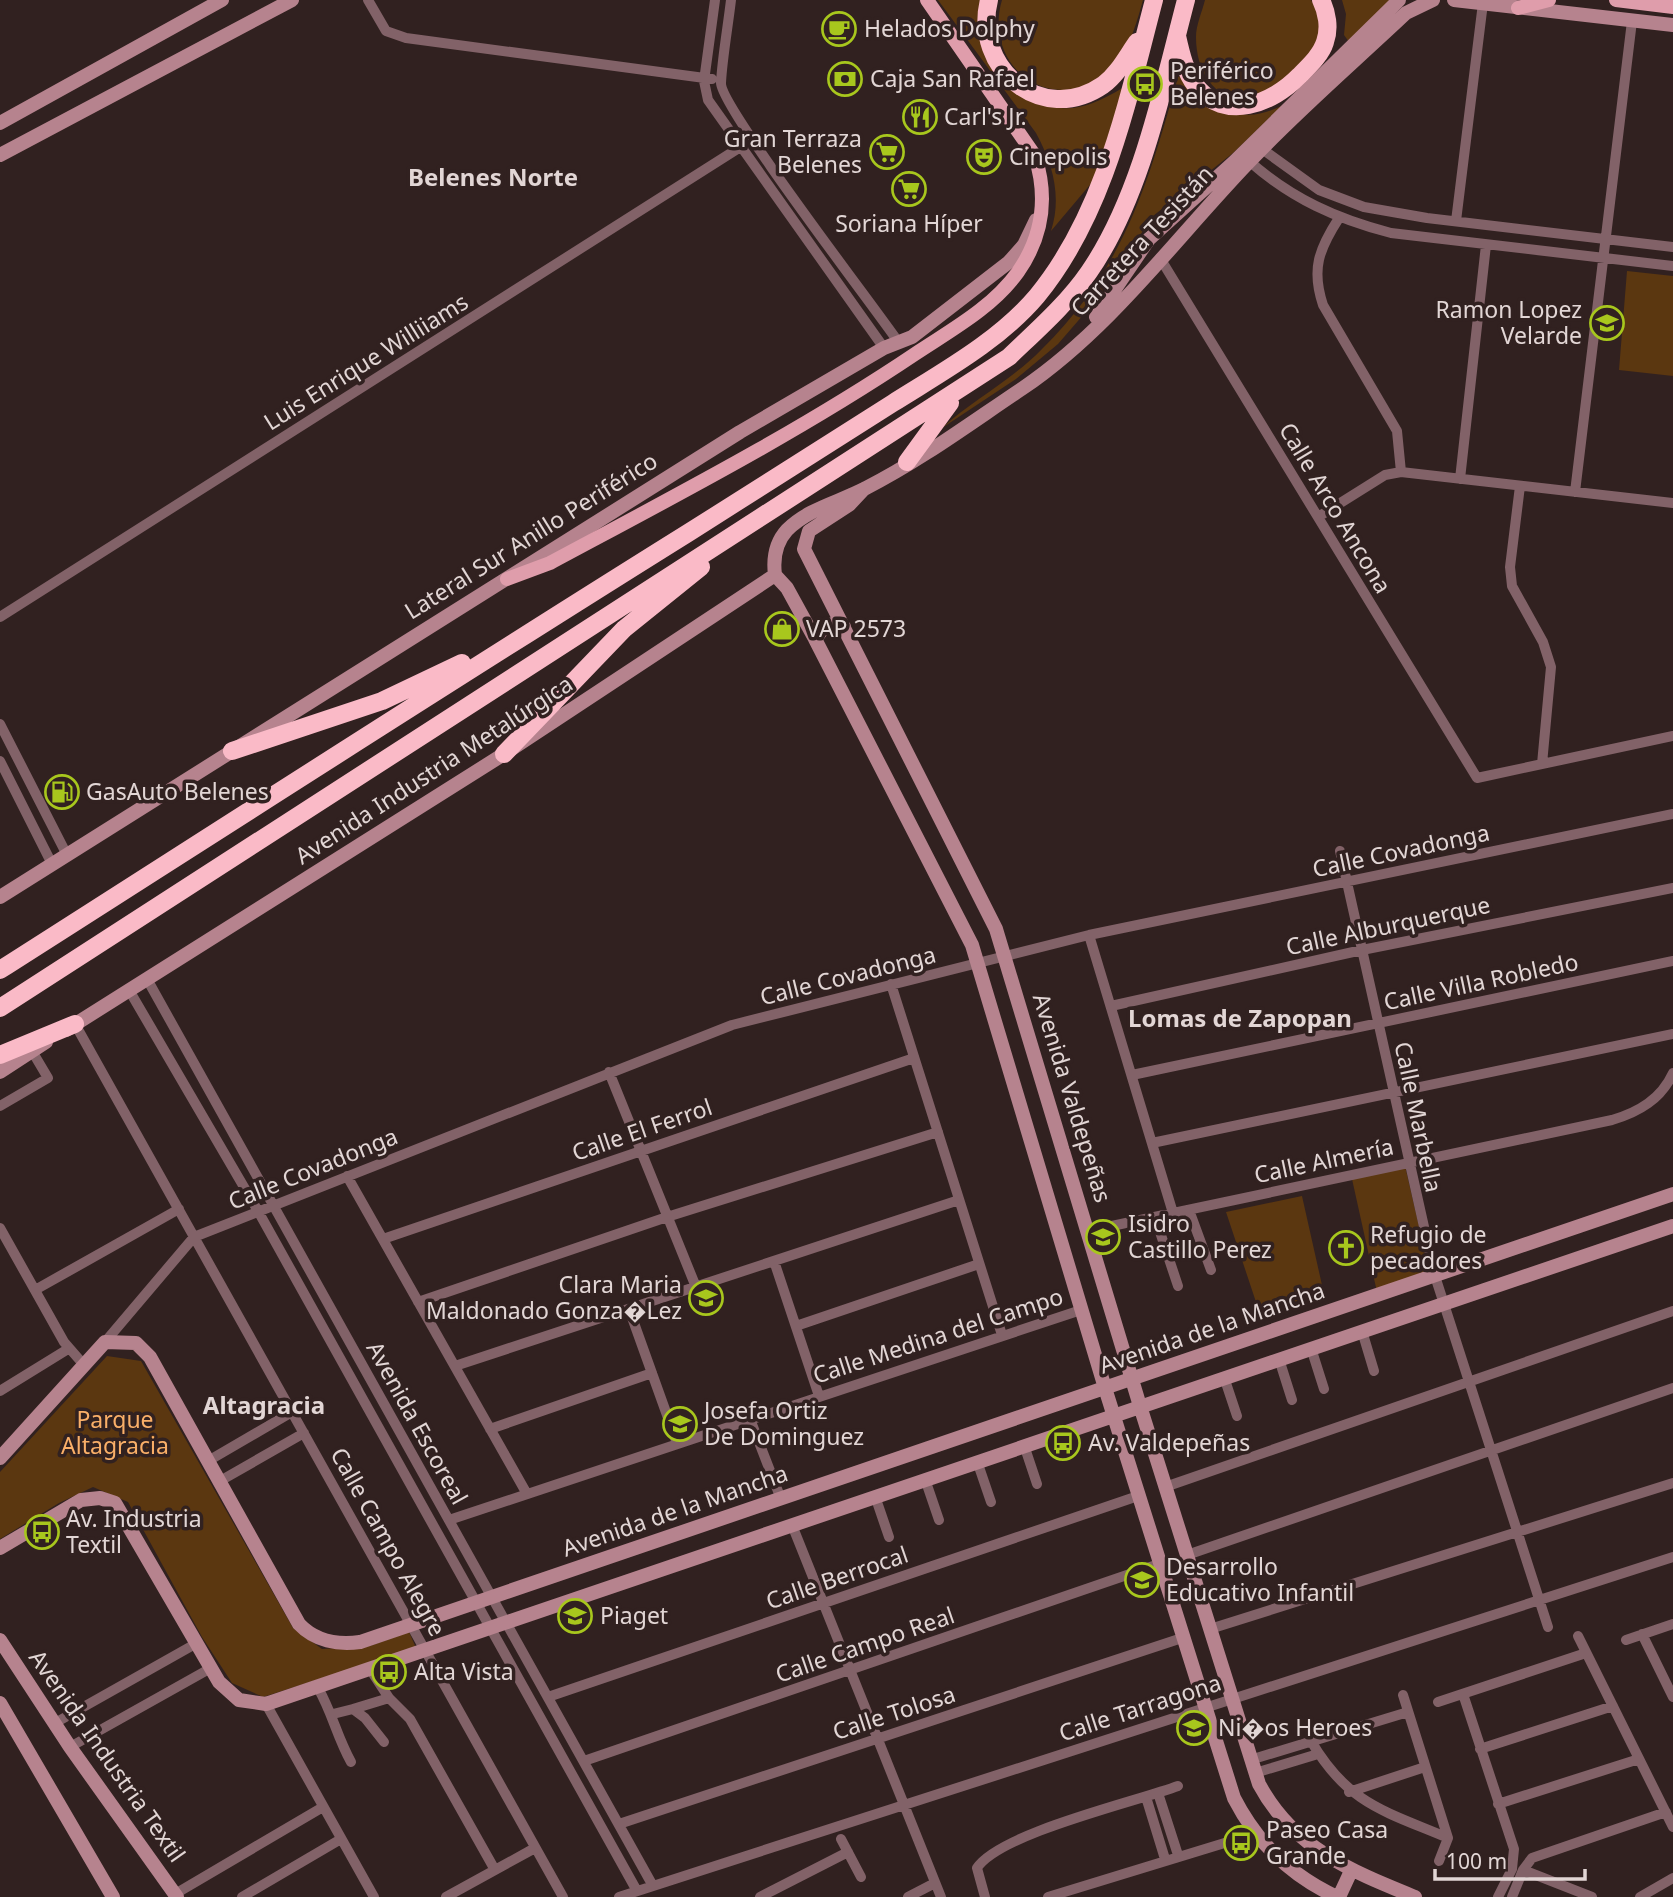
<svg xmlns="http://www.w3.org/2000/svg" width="1673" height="1897" viewBox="0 0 1673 1897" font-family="'Noto Sans',sans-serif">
	<rect width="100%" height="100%" fill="#312120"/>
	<path fill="#5b3710" d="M938,0H984L982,36C1031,92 1045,136 1124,87L1094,180L1051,231C1062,197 1053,164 1036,133Z
		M1002,0H1143C1136,25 1128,54 1109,73C1102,82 1086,87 1075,89C1023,98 987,49 1002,0Z
		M1205,0H1311C1334,36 1309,58 1283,80C1277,85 1269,95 1262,97C1219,108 1196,76 1196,37C1196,25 1202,12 1205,0Z
		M1342,0H1392L1349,42L1344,35L1346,14Z
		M1183,76C1219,104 1236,129 1283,105L1233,153L1153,216L1097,299L1058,344L1016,379L942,428C974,399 1012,380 1042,349C1124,268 1148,184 1178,77Z
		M1627,271L1673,276V376L1619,370Z
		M1405,1166L1430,1274L1377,1292L1352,1179Z
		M1302,1196L1324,1294L1259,1311L1226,1212Z
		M107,1356L141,1361L293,1628L322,1649L370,1646L409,1632L416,1648L263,1697L232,1683L202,1637L128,1502L93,1487L59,1503L0,1539V1472Z"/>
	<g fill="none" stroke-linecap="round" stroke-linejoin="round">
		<path stroke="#826268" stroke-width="10" d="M368,0L386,31L406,38L712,79
			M715,0L704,81L708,100L884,348
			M731,0C728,26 722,60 721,83C720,106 875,308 899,343
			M1262,149L1319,190L1364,207L1427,218L1673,247
			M1249,161C1292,199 1337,219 1391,233L1673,266
			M1339,218C1319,249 1311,269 1323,305L1397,431L1401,472
			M1456,221L1483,3
			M1160,258L1477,778L1673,736
			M1460,479L1486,245
			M1520,486L1510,567L1512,586L1543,642L1551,667L1542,764
			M1575,492L1632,21
			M1318,517L1385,475L1401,472L1673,503
			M0,617L753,139
			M0,724L67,855
			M0,761L52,864
			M1340,851L1435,1276L1548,1627
			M1089,935L1173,1213
			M147,979L653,1886
			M891,984L1002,1335
			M129,990L258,1211L637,1891
			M1111,1006L1362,950L1673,888
			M75,1024L563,1897
			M609,1072L696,1287
			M1132,1075L1673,961
			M0,1106L48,1078L32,1051
			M1152,1143L1673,1034
			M347,1176L527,1494
			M1189,1210L1211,1270
			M1155,1217L1178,1286
			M0,1228L64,1342L84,1365
			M1088,1231L1612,1120C1639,1112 1661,1099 1673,1073
			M383,1239L914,1058
			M774,1261L819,1396
			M35,1290L179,1209
			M418,1302L667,1217L938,1132
			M629,1309L677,1443
			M796,1326L979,1264
			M1362,1331L1374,1371
			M105,1342L194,1237L732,1025L1089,935L1673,814
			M1311,1348L1324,1389
			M1279,1359L1292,1400
			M455,1366L959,1200
			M1224,1377L1237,1416
			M0,1391L68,1349
			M750,1419L781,1499
			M490,1429L652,1373
			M1024,1445L1037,1484
			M208,1461L292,1412
			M977,1461L991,1502
			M925,1479L939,1520
			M220,1481L304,1433
			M1165,1487L1673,1311
			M875,1496L889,1537
			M449,1520L1081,1310
			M792,1525L941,1897
			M1187,1555L1673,1388
			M1210,1629L1673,1483
			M1642,1634L1673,1697
			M1578,1636L1673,1827
			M1626,1640L1673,1624
			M370,1669L389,1698L410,1719L495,1870
			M318,1688C332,1712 337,1737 351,1762
			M1463,1694L1514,1849L1512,1869L1498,1897
			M1403,1695L1448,1838L1439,1861
			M548,1697L1138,1496
			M1438,1702L1586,1653
			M266,1704L374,1897
			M353,1709L389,1698
			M333,1714L353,1709L365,1718L384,1742
			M55,1723L197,1643
			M1311,1741C1348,1804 1384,1811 1448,1838
			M70,1747L211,1668
			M1480,1749L1613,1706
			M1250,1760L1408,1712
			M584,1761L1159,1564
			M1255,1773L1318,1754
			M1349,1792L1425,1767
			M1158,1793L1178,1855
			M1146,1797L1165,1859
			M1498,1804L1639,1759
			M619,1824L1182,1638
			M841,1839L861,1877
			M1523,1870L1592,1897
			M175,1894L323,1807
			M242,1897L341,1839
			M446,1897L535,1848
			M619,1897L1673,1557
			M760,1897L848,1852
			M908,1897L935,1883
			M985,1897L977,1868C1000,1833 1135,1802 1178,1786
			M1048,1897L1254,1834
			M1512,1897L1523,1870L1532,1858L1666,1812
			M1640,1897L1673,1878"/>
		<path stroke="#b6838e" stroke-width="14" d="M1454,0L1673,25
			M0,123L222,0
			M0,155L292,0
			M1096,317L1149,239L1233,163L1399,0
			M864,489L849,505L809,531L804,549L996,929L1140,1406L1259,1784C1293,1848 1351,1871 1415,1897
			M775,575L787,588L815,639L972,945L1105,1388L1234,1798C1257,1843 1291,1876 1337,1897
			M775,575C773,559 776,542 787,530C809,508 840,502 866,488C921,460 972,422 1023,388C1110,329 1176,238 1248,163C1297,111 1353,63 1406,13L1433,0
			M815,639L826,625L835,624L844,627
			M0,897L740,432L884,348L912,337L1009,262L1024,245L1036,220
			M66,1030L504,754L775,575
			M0,1072L46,1042
			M0,1458L105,1342L136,1343L150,1357L299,1624C315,1641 338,1645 360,1642L1673,1194
			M0,1548L81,1500L100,1498L115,1503L219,1682L239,1700L266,1704L1673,1226
			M0,1640L70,1747L177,1897
			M0,1703L113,1897
			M1339,1897L1351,1871"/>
		<path stroke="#df9dab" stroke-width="14" d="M1616,0L1673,7
			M1518,8L1549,0
			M507,579L550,563C673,497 799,432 915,354C951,330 992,308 1018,272C1043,236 1048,197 1035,156L927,0"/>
		<path stroke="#fabac7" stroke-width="18" d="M989,0C972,68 1042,127 1103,85C1118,74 1127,56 1137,42
			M1177,36C1181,54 1185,72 1196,86C1225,123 1273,103 1299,76C1309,66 1321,55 1325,42C1330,28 1327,12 1321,0
			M907,462L950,403
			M232,751L382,701L462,663
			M504,754L624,629L701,567
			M0,970C229,824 457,677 688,533C756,490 824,447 893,403C942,372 999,341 1037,296C1105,213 1127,102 1154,0
			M0,1008L1009,357C1037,330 1067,304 1089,272C1141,197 1163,87 1186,0
			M0,1055L75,1024"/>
	</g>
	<defs>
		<g id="cafe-ring" transform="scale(1.75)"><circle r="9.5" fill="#312120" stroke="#a8c71d" stroke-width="1.5"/><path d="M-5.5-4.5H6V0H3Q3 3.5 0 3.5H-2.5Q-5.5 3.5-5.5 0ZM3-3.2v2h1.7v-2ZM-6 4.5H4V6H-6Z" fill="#a8c71d"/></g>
		<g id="bank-ring" transform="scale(1.75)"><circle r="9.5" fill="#312120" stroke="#a8c71d" stroke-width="1.5"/><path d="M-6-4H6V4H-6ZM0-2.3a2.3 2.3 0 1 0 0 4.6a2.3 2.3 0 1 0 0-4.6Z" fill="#a8c71d"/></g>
		<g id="bus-ring" transform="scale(1.75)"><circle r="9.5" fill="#312120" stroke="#a8c71d" stroke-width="1.5"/><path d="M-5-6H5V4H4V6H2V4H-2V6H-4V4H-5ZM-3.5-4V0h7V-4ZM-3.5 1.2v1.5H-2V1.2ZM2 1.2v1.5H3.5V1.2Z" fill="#a8c71d"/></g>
		<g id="restaurant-ring" transform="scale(1.75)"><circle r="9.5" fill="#312120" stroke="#a8c71d" stroke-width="1.5"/><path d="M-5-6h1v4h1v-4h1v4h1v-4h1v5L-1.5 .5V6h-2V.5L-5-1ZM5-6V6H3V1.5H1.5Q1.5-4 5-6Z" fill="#a8c71d"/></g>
		<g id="supermarket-ring" transform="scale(1.75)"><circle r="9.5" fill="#312120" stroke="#a8c71d" stroke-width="1.5"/><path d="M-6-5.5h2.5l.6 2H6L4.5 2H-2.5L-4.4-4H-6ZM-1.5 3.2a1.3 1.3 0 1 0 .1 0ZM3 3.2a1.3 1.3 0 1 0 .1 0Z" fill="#a8c71d"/></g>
		<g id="theatre-ring" transform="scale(1.75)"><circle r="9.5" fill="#312120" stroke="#a8c71d" stroke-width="1.5"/><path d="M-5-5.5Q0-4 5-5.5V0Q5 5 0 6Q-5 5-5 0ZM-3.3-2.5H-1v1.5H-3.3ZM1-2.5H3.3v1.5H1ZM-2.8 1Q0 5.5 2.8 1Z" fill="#a8c71d"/></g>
		<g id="school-ring" transform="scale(1.75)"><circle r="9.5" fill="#312120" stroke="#a8c71d" stroke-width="1.5"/><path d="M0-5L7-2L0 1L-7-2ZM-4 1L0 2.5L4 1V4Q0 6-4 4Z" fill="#a8c71d"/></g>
		<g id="shop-ring" transform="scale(1.75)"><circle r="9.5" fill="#312120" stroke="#a8c71d" stroke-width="1.5"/><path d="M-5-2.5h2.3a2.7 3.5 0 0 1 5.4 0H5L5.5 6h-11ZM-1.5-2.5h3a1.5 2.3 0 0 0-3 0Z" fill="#a8c71d"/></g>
		<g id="fuel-ring" transform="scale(1.75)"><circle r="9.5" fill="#312120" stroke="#a8c71d" stroke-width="1.5"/><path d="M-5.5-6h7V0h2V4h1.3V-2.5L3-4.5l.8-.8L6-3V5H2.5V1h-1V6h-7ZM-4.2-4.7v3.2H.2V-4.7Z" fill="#a8c71d"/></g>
		<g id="church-ring" transform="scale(1.75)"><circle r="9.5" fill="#312120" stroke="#a8c71d" stroke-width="1.5"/><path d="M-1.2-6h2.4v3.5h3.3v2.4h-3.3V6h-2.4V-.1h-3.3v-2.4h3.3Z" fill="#a8c71d"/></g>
	</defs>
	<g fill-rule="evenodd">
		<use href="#cafe-ring" x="839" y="29"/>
		<use href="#bank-ring" x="845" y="79"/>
		<use href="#bus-ring" x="1145" y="84"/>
		<use href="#restaurant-ring" x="920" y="117"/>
		<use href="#supermarket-ring" x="887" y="152"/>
		<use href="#theatre-ring" x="984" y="157"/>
		<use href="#supermarket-ring" x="909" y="189"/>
		<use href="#school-ring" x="1607" y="323"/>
		<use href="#shop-ring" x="782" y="629"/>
		<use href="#fuel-ring" x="62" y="792"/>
		<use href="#school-ring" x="1103" y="1237"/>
		<use href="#church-ring" x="1346" y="1248"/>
		<use href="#school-ring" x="706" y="1298"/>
		<use href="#school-ring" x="680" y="1424"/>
		<use href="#bus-ring" x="1063" y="1443"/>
		<use href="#bus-ring" x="42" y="1532"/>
		<use href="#school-ring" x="1142" y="1580"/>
		<use href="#school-ring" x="575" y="1616"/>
		<use href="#bus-ring" x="389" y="1672"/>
		<use href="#school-ring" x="1194" y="1728"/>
		<use href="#bus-ring" x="1241" y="1843"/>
	</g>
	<g text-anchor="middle" stroke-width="7" stroke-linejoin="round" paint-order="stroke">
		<g font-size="23" fill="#e2d6d5" stroke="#312120" text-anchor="start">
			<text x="864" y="37">Helados Dolphy</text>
			<text x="1170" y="79">Periférico<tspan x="1170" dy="26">Belenes</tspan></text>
			<text x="870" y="87">Caja San Rafael</text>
			<text x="944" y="125">Carl's Jr.</text>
			<text x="862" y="147" text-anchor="end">Gran Terraza<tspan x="862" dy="26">Belenes</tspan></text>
			<text x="1009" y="165">Cinepolis</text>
			<text x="909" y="232" text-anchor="middle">Soriana Híper</text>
			<text x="1582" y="318" text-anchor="end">Ramon Lopez<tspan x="1582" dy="26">Velarde</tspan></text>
			<text x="806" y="637">VAP 2573</text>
			<text x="86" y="800">GasAuto Belenes</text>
			<text x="1128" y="1232">Isidro<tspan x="1128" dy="26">Castillo Perez</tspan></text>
			<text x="1370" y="1243">Refugio de<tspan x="1370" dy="26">pecadores</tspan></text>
			<text x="682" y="1293" text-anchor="end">Clara Maria<tspan x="682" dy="26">Maldonado Gonza�Lez</tspan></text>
			<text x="704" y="1419">Josefa Ortiz<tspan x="704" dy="26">De Dominguez</tspan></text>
			<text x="1088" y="1451">Av. Valdepeñas</text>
			<text x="66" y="1527">Av. Industria<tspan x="66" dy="26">Textil</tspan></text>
			<text x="1166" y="1575">Desarrollo<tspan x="1166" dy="26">Educativo Infantil</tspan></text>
			<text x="600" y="1624">Piaget</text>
			<text x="414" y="1680">Alta Vista</text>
			<text x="1218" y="1736">Ni�os Heroes</text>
			<text x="1266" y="1838">Paseo Casa<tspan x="1266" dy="26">Grande</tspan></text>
		</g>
		<g font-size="23" fill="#e2d6d5" stroke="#312120">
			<text transform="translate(1142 241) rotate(-47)" y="8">Carretera Tesistán</text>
			<text transform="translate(366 362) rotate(-32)" y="8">Luis Enrique Williiams</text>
			<text transform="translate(1335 508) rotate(59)" y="8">Calle Arco Ancona</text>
			<text transform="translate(531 536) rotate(-32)" y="8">Lateral Sur Anillo Periférico</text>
			<text transform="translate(434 770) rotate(-33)" y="8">Avenida Industria Metalúrgica</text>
			<text transform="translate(1401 851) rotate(-12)" y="8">Calle Covadonga</text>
			<text transform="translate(1388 926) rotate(-12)" y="8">Calle Alburquerque</text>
			<text transform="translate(848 976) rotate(-14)" y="8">Calle Covadonga</text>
			<text transform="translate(1481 982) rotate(-12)" y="8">Calle Villa Robledo</text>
			<text transform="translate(1072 1098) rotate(73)" y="8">Avenida Valdepeñas</text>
			<text transform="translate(1418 1117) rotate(78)" y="8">Calle Marbella</text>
			<text transform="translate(642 1130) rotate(-19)" y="8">Calle El Ferrol</text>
			<text transform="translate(1324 1161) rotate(-12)" y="8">Calle Almería</text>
			<text transform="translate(313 1169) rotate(-22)" y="8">Calle Covadonga</text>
			<text transform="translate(1212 1328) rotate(-19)" y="8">Avenida de la Mancha</text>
			<text transform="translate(938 1336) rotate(-18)" y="8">Calle Medina del Campo</text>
			<text transform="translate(417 1423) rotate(61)" y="8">Avenida Escoreal</text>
			<text transform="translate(675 1511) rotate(-19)" y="8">Avenida de la Mancha</text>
			<text transform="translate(388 1542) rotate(61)" y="8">Calle Campo Alegre</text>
			<text transform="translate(837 1578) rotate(-19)" y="8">Calle Berrocal</text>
			<text transform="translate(865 1645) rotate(-19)" y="8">Calle Campo Real</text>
			<text transform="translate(1140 1708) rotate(-18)" y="8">Calle Tarragona</text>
			<text transform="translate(894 1713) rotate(-18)" y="8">Calle Tolosa</text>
			<text transform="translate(107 1756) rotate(55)" y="8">Avenida Industria Textil</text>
		</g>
		<g font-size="23" fill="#faaf68" stroke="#312120">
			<text x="115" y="1428">Parque<tspan x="115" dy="26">Altagracia</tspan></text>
		</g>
		<g font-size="24" font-weight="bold" fill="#e2d6d5" stroke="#312120">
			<text x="493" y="186">Belenes Norte</text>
			<text x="1240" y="1027">Lomas de Zapopan</text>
			<text x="264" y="1414">Altagracia</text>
		</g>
	</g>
	<path d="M1435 1869v10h150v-10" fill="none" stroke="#e2d6d5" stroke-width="3.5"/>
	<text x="1446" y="1869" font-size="21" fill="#e2d6d5" stroke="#312120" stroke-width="5" paint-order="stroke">100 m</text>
</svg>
